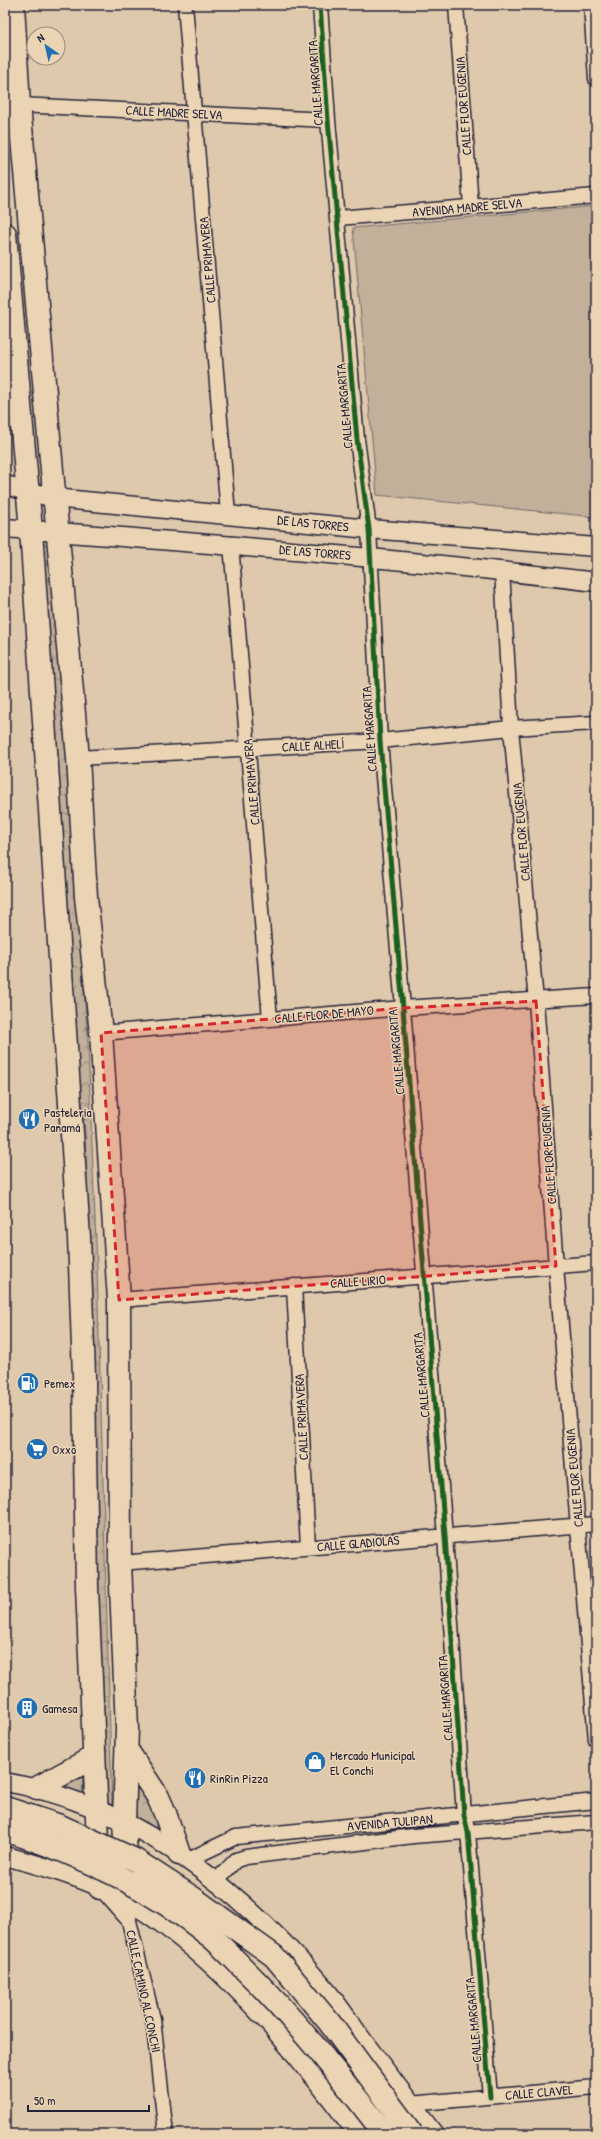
<svg xmlns="http://www.w3.org/2000/svg" width="601" height="2139" viewBox="0 0 601 2139" font-family="'Patrick Hand',sans-serif">
	<defs>
		<pattern id="park-crowns" width="20" height="18" patternUnits="userSpaceOnUse"><rect width="20" height="18" fill="#c3b09b"/><path d="M2 6a3 3 0 1 1 6 0M12 15a3 3 0 1 1 6 0" fill="none" stroke="#9e8f80"/></pattern>
	</defs>
	<rect width="100%" height="100%" fill="#dfc9ac"/>
	<filter id="ink" filterUnits="userSpaceOnUse"><feTurbulence type="fractalNoise" baseFrequency=".025" numOctaves="2"/><feDisplacementMap in="SourceGraphic" scale="8" xChannelSelector="R" yChannelSelector="G"/><feConvolveMatrix kernelMatrix="1 2 1 2 8 2 1 2 1" color-interpolation-filters="sRGB"/></filter>
	<g filter="url(#ink)">
		<path fill="url(#park-crowns)" stroke="#72696b" d="M43,543L49,546L77,891L88,1046L97,1268L112,1803L107,1807L101,1802L90,1271L85,1131L76,1049L38,544Z
			M83,1768L82,1799L52,1790Z
			M134,1781C143,1789 161,1819 155,1830L140,1829L131,1814Z"/>
		<path fill="#c3b09b" stroke="#72696b" d="M596,206V517L377,495L353,228Z"/>
		<g fill="none" stroke-linecap="round" stroke-linejoin="round">
			<g stroke="#22223b" stroke-width="17">
				<path id="minor" d="M185,5L228,514
					M320,5L328,120L357,439L369,529L380,741L403,1008L445,1536L464,1815L468,1832L490,2097
					M456,5L471,206
					M591,5L596,79
					M19,105L328,120
					M338,218L596,196
					M231,544L270,1019
					M502,570L511,728L536,1001L556,1266L596,1740
					M78,758L380,741L511,728L596,723
					M101,1033L403,1008L596,996
					M294,1286L308,1547
					M119,1300L596,1263
					M120,1563L596,1524
					M188,1860L236,1837L596,1801
					M217,1880L236,1860L246,1857L413,1836L596,1822
					M101,1889L129,1921
					M129,1902V1921L153,2019L166,2134
					M410,2104L596,2087"/>
			</g>
			<g stroke="#22223b" stroke-width="21">
				<path id="tertiary" d="M5,485L54,498L369,529L596,547
					M5,528C202,543 399,558 596,582
					M5,1782C136,1805 241,1889 325,1989C338,2004 349,2021 361,2038C385,2070 409,2102 434,2134
					M5,1856C44,1866 95,1881 130,1902C222,1959 293,2048 358,2134"/>
			</g>
			<g stroke="#22223b" stroke-width="25">
				<path id="primary" d="M13,5L19,105L78,758L86,897L101,1033L119,1300L120,1563L127,1729L124,1822L129,1902
					M5,234L31,530L79,1237L84,1375L87,1587L100,1888
					M127,1750L158,1797L165,1813L179,1854
					M37,1788L94,1757"/>
			</g>
			<use href="#minor" stroke="#ebd4b3" stroke-width="14"/>
			<use href="#tertiary" stroke="#ebd4b3" stroke-width="18"/>
			<use href="#primary" stroke="#ebd4b3" stroke-width="22"/>
			<g stroke="#22223b" stroke-width="25" stroke-linecap="butt">
				<path id="trunk-bridge" d="M5,1808L60,1826L135,1860L193,1898L274,1956L329,2022L412,2134
					M5,1830C78,1853 151,1888 211,1937C223,1947 234,1959 246,1971C297,2021 340,2077 385,2134"/>
			</g>
			<use href="#trunk-bridge" stroke="#ebd4b3" stroke-width="22"/>
			<g stroke="#ebd4b3" stroke-width="8">
				<path id="cycleway" d="M320,5L328,120L357,439L369,529L380,741L403,1008L445,1536L464,1815L468,1832L490,2097"/>
			</g>
			<use href="#cycleway" stroke="#1b5e20" stroke-width="5"/>
		</g>
	</g>
	<path fill="#d62828" fill-opacity="0.2" stroke="#d62828" stroke-width="3" stroke-dasharray="8 5" stroke-linejoin="round" d="M536,1001L556,1266L119,1300L101,1033L403,1008Z"/>
	<defs>
		<g id="restaurant-disc" transform="scale(1.15)"><circle r="9.5" fill="#1f6fb2" stroke="#ebd4b3"/><path d="M-5-6h1v4h1v-4h1v4h1v-4h1v5L-1.5 .5V6h-2V.5L-5-1ZM5-6V6H3V1.5H1.5Q1.5-4 5-6Z" fill="#fff"/></g>
		<g id="fuel-disc" transform="scale(1.15)"><circle r="9.5" fill="#1f6fb2" stroke="#ebd4b3"/><path d="M-5.5-6h7V0h2V4h1.3V-2.5L3-4.5l.8-.8L6-3V5H2.5V1h-1V6h-7ZM-4.2-4.7v3.2H.2V-4.7Z" fill="#fff"/></g>
		<g id="supermarket-disc" transform="scale(1.15)"><circle r="9.5" fill="#1f6fb2" stroke="#ebd4b3"/><path d="M-6-5.5h2.5l.6 2H6L4.5 2H-2.5L-4.4-4H-6ZM-1.5 3.2a1.3 1.3 0 1 0 .1 0ZM3 3.2a1.3 1.3 0 1 0 .1 0Z" fill="#fff"/></g>
		<g id="building-disc" transform="scale(1.15)"><circle r="9.5" fill="#1f6fb2" stroke="#ebd4b3"/><path d="M-4-6H4V6H1V3H-1V6H-4ZM-2.5-4.3h1.7v1.8h-1.7ZM.8-4.3h1.7v1.8H.8ZM-2.5-1h1.7V.8h-1.7ZM.8-1h1.7V.8H.8Z" fill="#fff"/></g>
		<g id="shop-disc" transform="scale(1.15)"><circle r="9.5" fill="#1f6fb2" stroke="#ebd4b3"/><path d="M-5-2.5h2.3a2.7 3.5 0 0 1 5.4 0H5L5.5 6h-11ZM-1.5-2.5h3a1.5 2.3 0 0 0-3 0Z" fill="#fff"/></g>
	</defs>
	<g fill-rule="evenodd">
		<use href="#restaurant-disc" x="29" y="1119"/>
		<use href="#fuel-disc" x="28" y="1383"/>
		<use href="#supermarket-disc" x="37" y="1449"/>
		<use href="#building-disc" x="27" y="1708"/>
		<use href="#shop-disc" x="315" y="1762"/>
		<use href="#restaurant-disc" x="195" y="1778"/>
	</g>
	<g text-anchor="middle" stroke-width="3" stroke-linejoin="round" paint-order="stroke">
		<g font-size="13" fill="#22223b" stroke="#ebd4b3">
			<text transform="translate(315 83) rotate(-94)" y="5">CALLE MARGARITA</text>
			<text transform="translate(463 106) rotate(-94)" y="5">CALLE FLOR EUGENIA</text>
			<text transform="translate(174 112) rotate(3)" y="5">CALLE MADRE SELVA</text>
			<text transform="translate(467 207) rotate(-5)" y="5">AVENIDA MADRE SELVA</text>
			<text transform="translate(207 260) rotate(-95)" y="5">CALLE PRIMAVERA</text>
			<text transform="translate(344 406) rotate(-95)" y="5">CALLE MARGARITA</text>
			<text transform="translate(313 523) rotate(6)" y="5">DE LAS TORRES</text>
			<text transform="translate(315 552) rotate(5)" y="5">DE LAS TORRES</text>
			<text transform="translate(369 729) rotate(-94)" y="5">CALLE MARGARITA</text>
			<text transform="translate(313 745) rotate(-3)" y="5">CALLE ALHELÍ</text>
			<text transform="translate(251 782) rotate(-95)" y="5">CALLE PRIMAVERA</text>
			<text transform="translate(521 832) rotate(-95)" y="5">CALLE FLOR EUGENIA</text>
			<text transform="translate(324 1014) rotate(-5)" y="5">CALLE FLOR DE MAYO</text>
			<text transform="translate(396 1052) rotate(-95)" y="5">CALLE MARGARITA</text>
			<text transform="translate(548 1155) rotate(-94)" y="5">CALLE FLOR EUGENIA</text>
			<text transform="translate(358 1281) rotate(-4)" y="5">CALLE LIRIO</text>
			<text transform="translate(421 1375) rotate(-95)" y="5">CALLE MARGARITA</text>
			<text transform="translate(301 1417) rotate(-93)" y="5">CALLE PRIMAVERA</text>
			<text transform="translate(574 1478) rotate(-95)" y="5">CALLE FLOR EUGENIA</text>
			<text transform="translate(358 1543) rotate(-5)" y="5">CALLE GLADIOLAS</text>
			<text transform="translate(445 1698) rotate(-94)" y="5">CALLE MARGARITA</text>
			<text transform="translate(390 1822) rotate(-5)" y="5">AVENIDA TULIPAN</text>
			<text transform="translate(144 1991) rotate(78)" y="5">CALLE CAMINO AL CONCHI</text>
			<text transform="translate(473 2020) rotate(-95)" y="5">CALLE MARGARITA</text>
			<text transform="translate(539 2092) rotate(-5)" y="5">CALLE CLAVEL</text>
		</g>
		<g font-size="13" fill="#22223b" stroke="#ebd4b3" text-anchor="start">
			<text x="44" y="1117">Pastelería<tspan x="44" dy="15">Panamá</tspan></text>
			<text x="44" y="1388">Pemex</text>
			<text x="52" y="1454">Oxxo</text>
			<text x="42" y="1713">Gamesa</text>
			<text x="330" y="1760">Mercado Municipal<tspan x="330" dy="15">El Conchi</tspan></text>
			<text x="210" y="1783">RinRin Pizza</text>
		</g>
	</g>
	<rect width="601" height="2139" fill="none" stroke="#ebd4b3" stroke-width="20"/>
	<rect x="10" y="10" width="581" height="2119" fill="none" stroke="#22223b" stroke-width="1.5" filter="url(#ink)"/>
	<g transform="translate(46 46) rotate(326)"><circle r="19" fill="#ebd4b3" stroke="#9b8d83"/>
	<path d="M0-3L7 15L0 10L-7 15Z" fill="#1f6fb2"/>
	<text y="-6" font-size="11" font-weight="bold" text-anchor="middle" fill="#22223b">N</text>
	</g>
	<path d="M28 2105v6h121v-6" fill="none" stroke="#22223b" stroke-width="2"/>
	<text x="34" y="2105" font-size="12" fill="#22223b" stroke="#ebd4b3" stroke-width="3" paint-order="stroke">50 m</text>
</svg>
